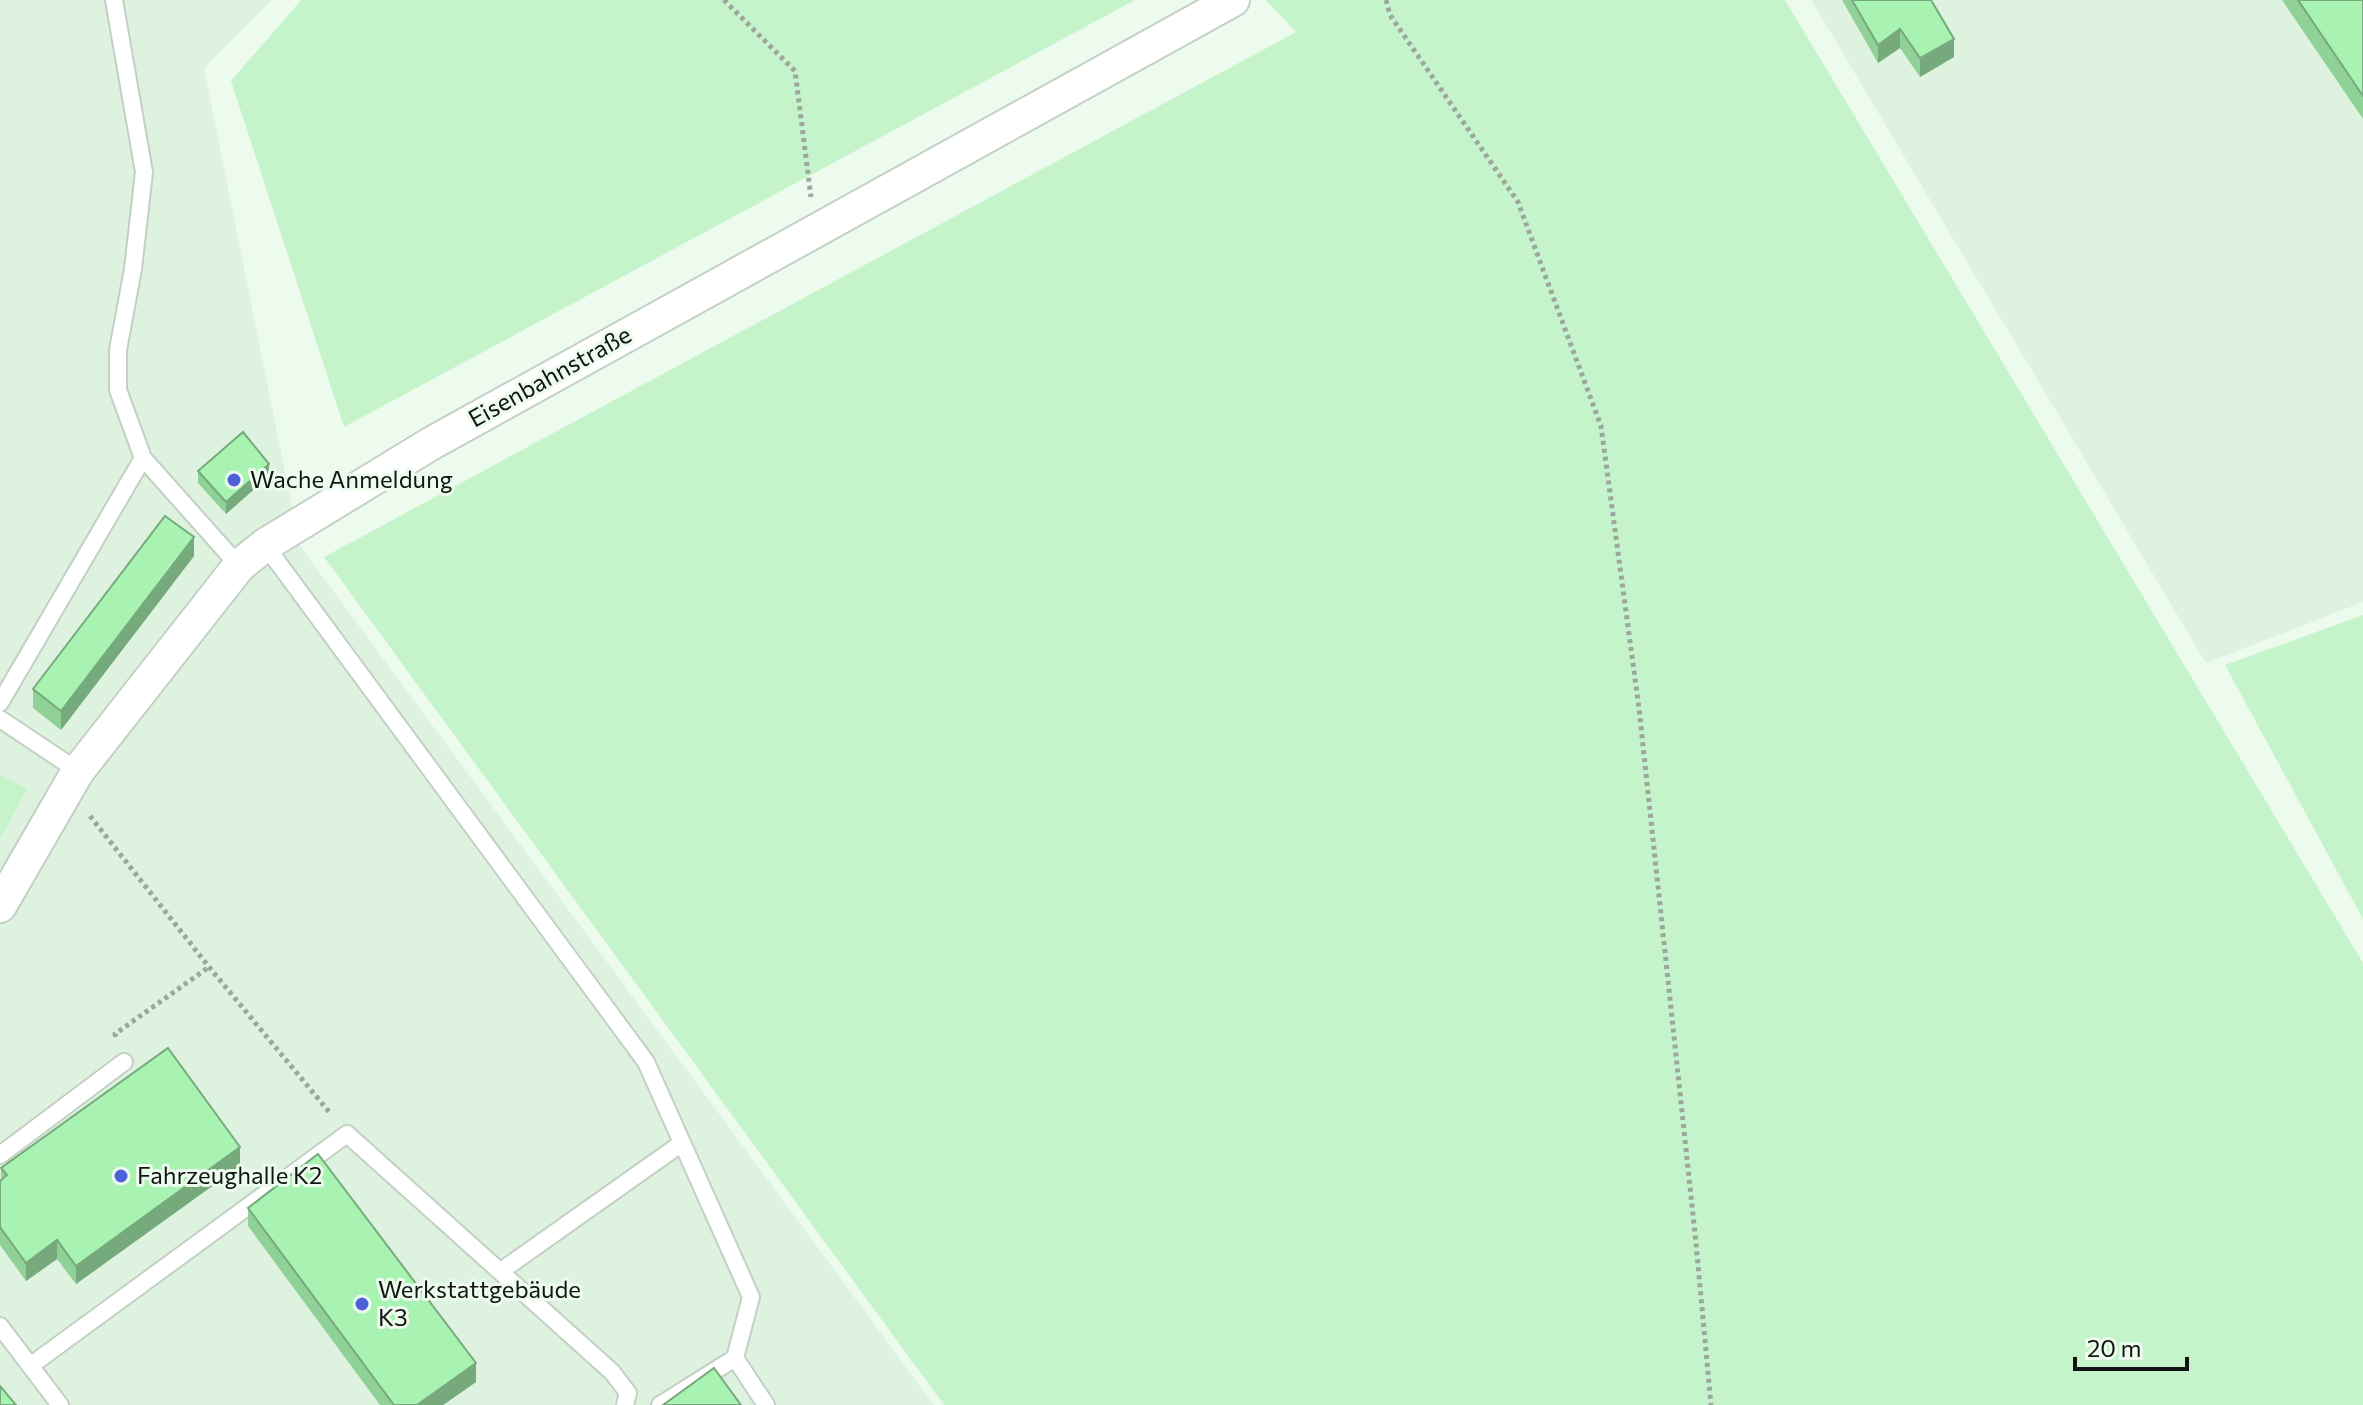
<svg xmlns="http://www.w3.org/2000/svg" width="2363" height="1405" viewBox="0 0 2363 1405" font-family="Commissioner,sans-serif">
	<rect width="100%" height="100%" fill="#edfbee"/>
	<path fill="#def2e0" d="M0,0H272L204,68L300,546L934,1405H0Z
		M1811,0H2363V602L2206,663Z"/>
	<path fill="#c5f4ca" d="M301,0H1135L344,427L231,81Z
		M1266,0H1785L2363,963V1405H944L324,557L1296,32Z
		M2363,615V919L2225,665Z
		M0,775L27,789L0,839Z"/>
	<g fill="none" stroke-linecap="round" stroke-linejoin="round">
		<g stroke="#c3d0c4" stroke-width="20">
			<path id="service" d="M143,458L239,566
				M265,545L646,1062L751,1297L735,1358
				M0,703L143,458L118,390V350L133,269L144,172L114,0
				M0,719L78,771
				M0,1155L124,1062
				M501,1271L682,1143
				M0,1326L60,1405
				M30,1366L347,1134L612,1372L628,1393L625,1405
				M660,1405L735,1358L766,1405"/>
		</g>
		<g stroke="#c3d0c4" stroke-width="36">
			<path id="minor" d="M0,906L78,771L239,566L265,545L432,443L1233,0"/>
		</g>
		<path stroke="#9ca69d" stroke-width="5" stroke-dasharray="4 4" stroke-linecap="butt" d="M724,0L795,71L811,197
			M1386,0L1390,15L1518,202L1601,426L1639,708L1696,1243L1711,1405
			M90,816L209,967L330,1113
			M116,1037L115,1034L209,967"/>
		<use href="#service" stroke="#fff" stroke-width="16"/>
		<use href="#minor" stroke="#fff" stroke-width="32"/>
	</g>
	<path fill="#90d198" d="M1842,0H1931L1954,57L1920,77L1900,48L1878,63Z
		M2282,0H2363V119Z
		M198,471L269,476L226,514L198,483Z
		M194,556L61,730L33,708V689Z
		M240,1166L76,1284L57,1259L26,1281L0,1245V1181L1,1180V1168Z
		M248,1208L476,1382L443,1405H380L248,1226Z"/>
	<path fill="#76aa7c" d="M1900,29V48L1878,63V45Z
		M1954,39V57L1920,77V58Z
		M269,464V476L226,514V502Z
		M194,537V556L61,730V711Z
		M240,1147V1166L76,1284V1266Z
		M57,1240V1259L26,1281V1263Z
		M476,1363V1382L443,1405H417Z"/>
	<path fill="#a8f3b1" stroke="#76aa7c" stroke-width="2" d="M1852,0H1931L1954,39L1920,58L1900,29L1878,45Z
		M2298,0H2363V96Z
		M243,432L269,464L226,502L198,471Z
		M165,516L194,537L61,711L33,689Z
		M168,1048L240,1147L76,1266L57,1240L26,1263L0,1227V1181L7,1175L1,1168Z
		M318,1154L476,1363L417,1405H394L248,1208Z
		M714,1368L741,1405H663Z
		M0,1386L16,1405H0Z"/>
	<g fill="#4e62d7" stroke="#edfbee" stroke-width="3">
		<circle cx="234" cy="480" r="8"/>
		<circle cx="121" cy="1176" r="8"/>
		<circle cx="362" cy="1304" r="8"/>
	</g>
	<g text-anchor="middle" stroke-width="6" stroke-linejoin="round" paint-order="stroke">
		<g font-size="24" fill="#111511" stroke="#edfbee">
			<text transform="translate(550 377) rotate(-29)" y="8">Eisenbahnstraße</text>
		</g>
		<g font-size="24" fill="#111511" stroke="#edfbee" text-anchor="start">
			<text x="250" y="488">Wache Anmeldung</text>
			<text x="137" y="1184">Fahrzeughalle K2</text>
			<text x="378" y="1298">Werkstattgebäude<tspan x="378" dy="28">K3</tspan></text>
		</g>
	</g>
	<path d="M2075 1357v12h112v-12" fill="none" stroke="#111511" stroke-width="4"/>
	<text x="2087" y="1357" font-size="24" fill="#111511" stroke="#edfbee" stroke-width="6" paint-order="stroke">20 m</text>
</svg>
